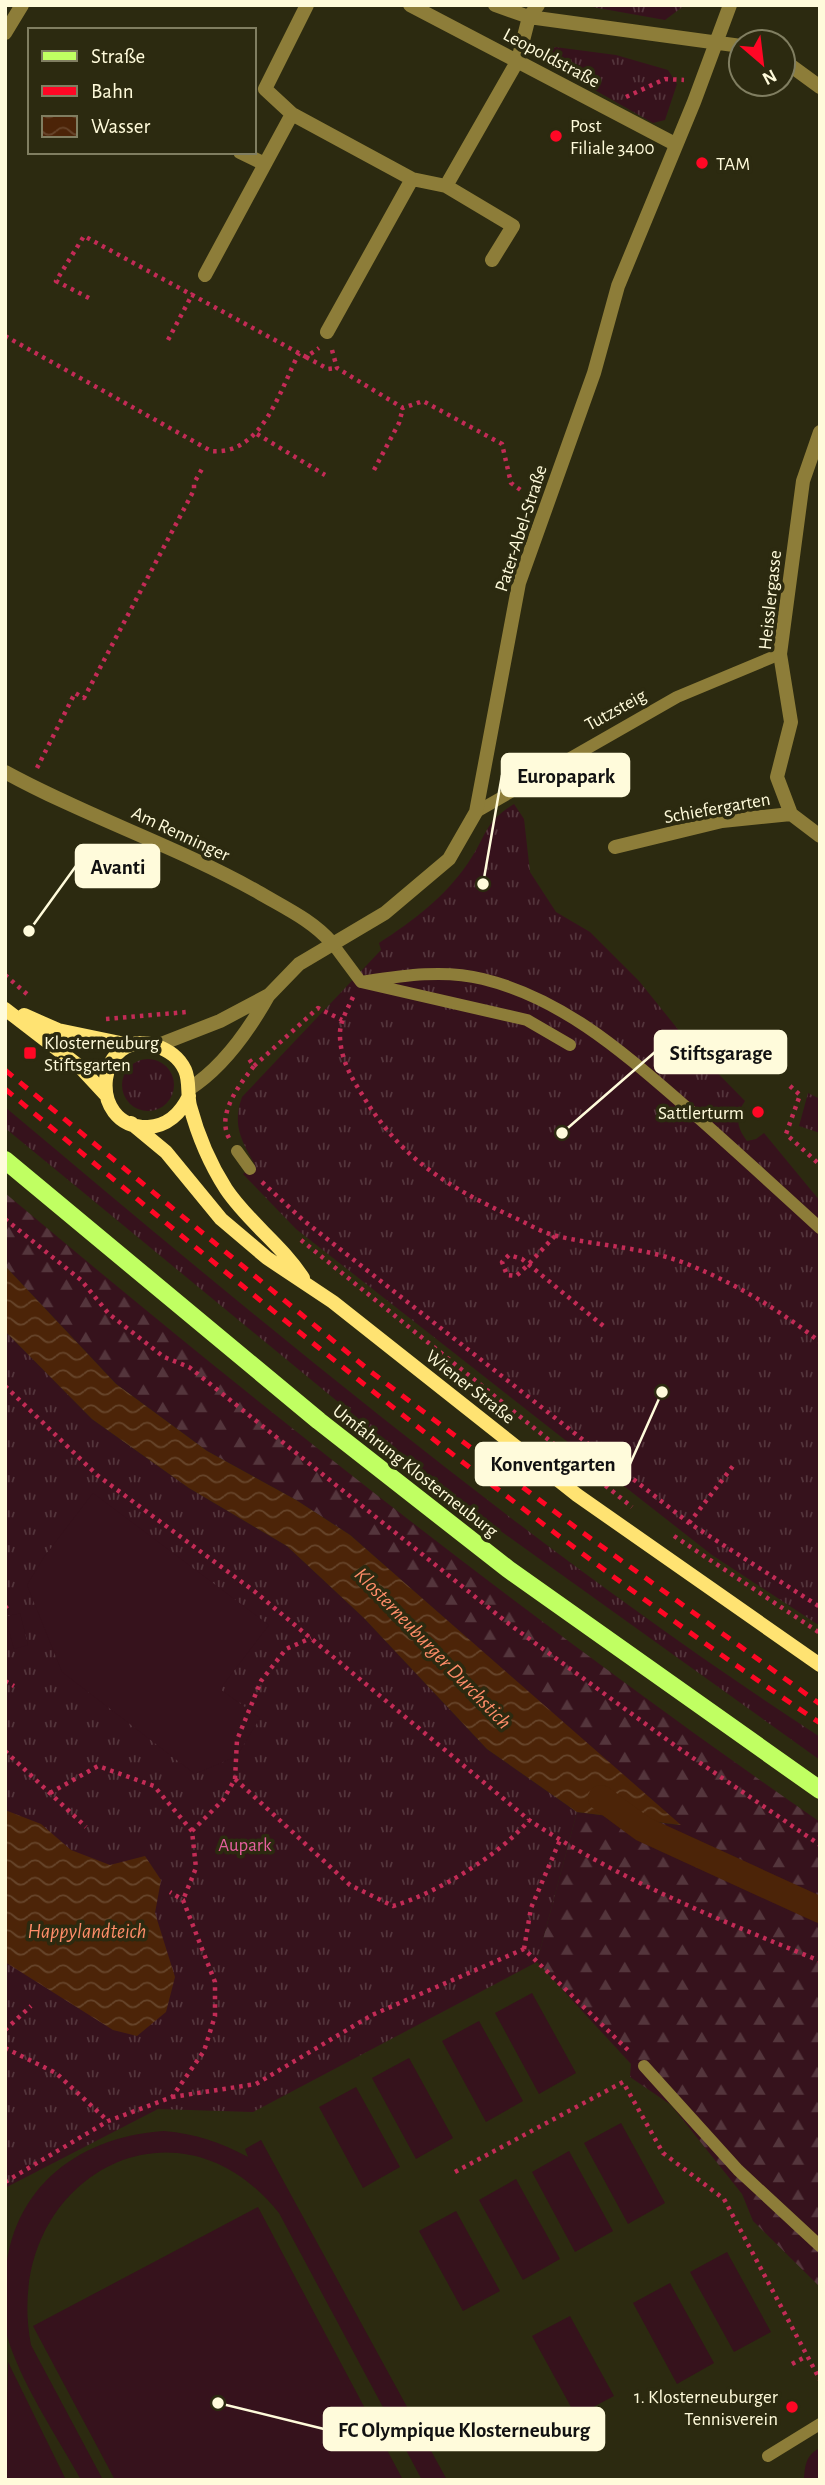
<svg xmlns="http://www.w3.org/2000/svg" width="825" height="2485" viewBox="0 0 825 2485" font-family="'Alegreya Sans',sans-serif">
	<defs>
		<pattern id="grass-tufts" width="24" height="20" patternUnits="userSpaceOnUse" patternTransform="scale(1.75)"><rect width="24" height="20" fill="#36121c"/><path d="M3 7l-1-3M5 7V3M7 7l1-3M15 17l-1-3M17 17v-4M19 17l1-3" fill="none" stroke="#54353c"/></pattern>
		<pattern id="forest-firs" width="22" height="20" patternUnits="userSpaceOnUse" patternTransform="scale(1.75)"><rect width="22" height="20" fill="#36121c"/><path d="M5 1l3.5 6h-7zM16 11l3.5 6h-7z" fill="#54353c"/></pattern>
		<pattern id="water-waves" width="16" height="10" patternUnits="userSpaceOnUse" patternTransform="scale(1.75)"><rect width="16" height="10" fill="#4c2408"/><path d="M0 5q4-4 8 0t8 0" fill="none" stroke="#67452b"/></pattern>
	</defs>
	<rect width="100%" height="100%" fill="#2c2a10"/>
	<path fill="url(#grass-tufts)" d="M581,5H685L665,20Z
		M555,47L616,55L668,70L677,84L665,120L653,123L538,58Z
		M514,804L524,819L530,872L556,912L590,932L639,981L693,1048L745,1101C735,1115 736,1127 747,1141L756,1139L764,1133L820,1201V1626L712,1555L296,1229L243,1174L255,1165C241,1140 232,1125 242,1097L381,950L379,943C413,921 445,897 468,863C487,836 483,823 514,804Z
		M122 1085a26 26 0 1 1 52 0a26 26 0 1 1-52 0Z
		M808,1093L820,1099V1133L799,1126Z
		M5,1107C268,1328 532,1549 820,1737V1760L456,1499L5,1128Z
		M5,1331L92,1419L189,1488L287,1546L364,1618L487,1749L577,1812L537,1962L253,2112L158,2109L5,2188Z"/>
	<path fill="url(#forest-firs)" d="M5,1193C268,1414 537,1626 820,1822V2287L753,2221L742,2194L671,2105L630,2077L631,2064L537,1962L577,1812L679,1825L350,1535L296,1500L207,1451L116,1384L5,1266Z"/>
	<path fill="#36121c" d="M93,1493L269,1625L220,1689L260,1718L237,1756L195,1774L62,1672L27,1585L44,1557Z
		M20,1613L28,1645L14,1649L5,1617Z
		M532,1993L576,2073L539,2094L495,2013Z
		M479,2021L523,2101L486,2122L442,2041Z
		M409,2058L453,2138L416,2159L372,2078Z
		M356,2087L400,2167L363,2188L319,2107Z
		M621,2123L665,2203L628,2224L584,2143Z
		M164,2131C196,2134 220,2142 248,2157L245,2149L261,2140L447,2480H422L279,2213C174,2081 0,2183 31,2345L103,2480H81C57,2436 18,2379 6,2332C3,2319 5,2303 5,2289C5,2194 73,2137 164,2131Z
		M569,2151L613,2231L575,2252L532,2172Z
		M516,2179L560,2259L523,2280L479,2200Z
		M258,2207L403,2480H115L33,2326Z
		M456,2211L500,2291L463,2311L419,2231Z
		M727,2252L771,2332L734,2352L690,2272Z
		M670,2283L714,2363L677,2384L633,2303Z
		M570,2316L614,2396L576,2416L532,2336Z
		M8,2362L66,2480H5Z
		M820,2448V2480H804C805,2465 806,2455 820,2448Z"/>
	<path fill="url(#water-waves)" d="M5,1266L116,1384L207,1451L296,1500L350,1535L681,1825L577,1812L487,1749L364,1618L287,1546L189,1488L92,1419L5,1331Z
		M5,1810L41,1824L71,1850L110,1865L145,1856L161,1880L155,1913L175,1977L166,2012L137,2036L113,2030L5,1962Z"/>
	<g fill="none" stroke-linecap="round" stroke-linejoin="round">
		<path stroke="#4c2408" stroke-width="26" d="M601,1798L643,1829L820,1910"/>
		<path stroke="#c32b56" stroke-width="4.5" stroke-dasharray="3.5 5" stroke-linecap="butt" d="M626,97L665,79L684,80
			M89,298L56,281L84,236L306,357L319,348
			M5,336L211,451C262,456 280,390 299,353
			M168,340L193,293
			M332,350L337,368L403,408L423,401L502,444L511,483L522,491
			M306,357L328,369L337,368
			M257,434L325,475
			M374,470L399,423L403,408
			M37,768L75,693L84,698L194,490V483L202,469
			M5,975L28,995
			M353,997C347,1010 339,1023 340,1037C341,1060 351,1077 363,1096C401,1159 448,1187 513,1217C527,1223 542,1233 557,1236C599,1246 641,1247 682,1262C733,1282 777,1308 820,1342
			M106,1019L187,1012
			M254,1066L318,1008L342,1020
			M790,1086L800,1095L786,1134L820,1165
			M229,1138C216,1114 240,1084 254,1066L249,1059
			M262,1182L303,1220L689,1523L820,1607
			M5,1219L81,1280L109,1314L164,1357L189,1367L509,1624L677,1747L820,1845
			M555,1236C542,1249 530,1264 516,1276L507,1275L502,1262L509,1255L522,1259L607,1329
			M301,1240L632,1507
			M5,1386L97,1475L254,1591L529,1820C619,1880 720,1920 820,1961
			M689,1523L733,1466
			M674,1536L820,1633
			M5,1606L9,1611
			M5,1681L14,1686
			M5,1751L86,1827
			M235,1779L350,1885L393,1906C437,1893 500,1855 529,1820
			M50,1793L98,1766L154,1786L192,1831L196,1868L183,1900
			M192,1831L223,1800L235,1779L237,1740L261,1681L286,1649L311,1638
			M524,1949L531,1908L560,1840
			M5,2030L31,2006
			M5,2048L56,2073L108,2121
			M172,2097L256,2084L372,2015L524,1949L631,2053
			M455,2172L623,2082L663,2153L724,2199L820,2380
			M5,2182L108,2121L172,2097L204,2051L215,2016V1982L183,1900L170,1892
			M792,2364L807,2356"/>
		<path stroke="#8d7d39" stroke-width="12" d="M476,812L677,697L780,654
			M332,943L361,982L527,1020L570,1045
			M361,982C401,976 443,969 483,979C560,998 618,1048 677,1099C725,1141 772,1184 820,1228
			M237,1151L250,1169
			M644,2066L738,2170L820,2246
			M768,2456L820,2424"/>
		<path stroke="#8d7d39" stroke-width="14" d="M307,5L265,89L292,114L412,179L446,186L518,60L529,17L538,5
			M410,5L675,144
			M495,5L529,17L741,46
			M5,33L22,5
			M783,60L820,87
			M240,152L265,164
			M446,186L513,226L492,260
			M205,275L292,114
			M327,332L412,179
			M5,772C87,817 176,846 258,892C285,908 312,920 332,943
			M791,814L777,777L791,722L780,654L803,481L820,432
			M615,847L722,821L791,814L820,836
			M156,1046L220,1021L269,995L299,964L385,913L449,859L476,812L519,583L594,373L618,286L694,102L730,5
			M189,1089C222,1068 249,1030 268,996"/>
		<path stroke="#ffe372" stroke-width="14" d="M5,1009L79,1066L105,1094
			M24,1015L58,1030L130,1045
			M189,1096C181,1113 167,1126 148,1127C84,1128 97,1025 157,1046C169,1051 179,1057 185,1070C190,1081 187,1094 190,1106C198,1136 210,1164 226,1189C248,1222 282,1245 303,1278
			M131,1123L166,1152L221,1219L267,1258L333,1302L577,1495L820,1665"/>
		<path stroke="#c0ff62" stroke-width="18" d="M5,1160L319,1421L508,1569L820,1790"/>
		<path stroke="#ff0725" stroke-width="5" stroke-dasharray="10 9" stroke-linecap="butt" d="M5,1070L370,1371L579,1530L820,1704
			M5,1089C270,1310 534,1530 820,1723"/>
	</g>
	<g fill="#ff0725" stroke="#2c2a10" stroke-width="2.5">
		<circle cx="556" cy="136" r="7"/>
		<circle cx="702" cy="163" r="7"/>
		<rect x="23" y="1046" width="14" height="14" rx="3.5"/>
		<circle cx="758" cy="1112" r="7"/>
		<circle cx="792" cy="2407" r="7"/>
	</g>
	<g text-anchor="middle" stroke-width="7" stroke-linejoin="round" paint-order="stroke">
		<g font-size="19" fill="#fffbdb" stroke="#2c2a10">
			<text transform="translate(552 57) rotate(28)" y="7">Leopoldstraße</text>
			<text transform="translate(520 528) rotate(-72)" y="7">Pater-Abel-Straße</text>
			<text transform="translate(769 600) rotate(-84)" y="7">Heisslergasse</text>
			<text transform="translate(615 709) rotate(-29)" y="7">Tutzsteig</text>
			<text transform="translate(717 807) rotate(-10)" y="7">Schiefergarten</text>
			<text transform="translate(181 833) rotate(25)" y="7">Am Renninger</text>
			<text transform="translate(471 1386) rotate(38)" y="7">Wiener Straße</text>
			<text transform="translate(416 1470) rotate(38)" y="7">Umfahrung Klosterneuburg</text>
		</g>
		<g font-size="19" fill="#fffbdb" stroke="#2c2a10" text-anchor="start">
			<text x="570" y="132">Post<tspan x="570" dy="22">Filiale 3400</tspan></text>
			<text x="716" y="170">TAM</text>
			<text x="44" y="1049">Klosterneuburg<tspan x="44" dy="22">Stiftsgarten</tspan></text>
			<text x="744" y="1119" text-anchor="end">Sattlerturm</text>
			<text x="778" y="2403" text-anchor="end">1. Klosterneuburger<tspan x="778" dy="22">Tennisverein</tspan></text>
		</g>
		<g font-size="19" fill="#e6609f" stroke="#2c2a10">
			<text x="245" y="1851">Aupark</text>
		</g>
		<g font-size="21" font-style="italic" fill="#ff8d69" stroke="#2c2a10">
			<text transform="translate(433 1648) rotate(46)" y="7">Klosterneuburger Durchstich</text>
			<text x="87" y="1938">Happylandteich</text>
		</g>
	</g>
	<path fill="none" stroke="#fffbdb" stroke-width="2.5" d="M483 884L502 775M29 931L76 866M562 1133L655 1052M662 1392L630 1464M218 2403L324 2429"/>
	<g fill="#fffbdb" stroke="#2c2a10" stroke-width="2.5">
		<circle cx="483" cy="884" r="7"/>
		<circle cx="29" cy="931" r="7"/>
		<circle cx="562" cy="1133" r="7"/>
		<circle cx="662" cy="1392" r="7"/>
		<circle cx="218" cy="2403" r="7"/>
	</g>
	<g fill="#fffbdb" stroke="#fffbdb" stroke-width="2.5">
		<rect x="502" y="754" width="127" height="42" rx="7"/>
		<rect x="76" y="845" width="83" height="42" rx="7"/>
		<rect x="655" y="1031" width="131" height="42" rx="7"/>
		<rect x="476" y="1443" width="154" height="42" rx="7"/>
		<rect x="324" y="2408" width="280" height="42" rx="7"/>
	</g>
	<g font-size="21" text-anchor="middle" font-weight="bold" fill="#111">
		<text x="566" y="783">Europapark</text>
		<text x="118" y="874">Avanti</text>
		<text x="721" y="1060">Stiftsgarage</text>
		<text x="553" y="1471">Konventgarten</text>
		<text x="464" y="2437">FC Olympique Klosterneuburg</text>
	</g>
	<rect width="825" height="2485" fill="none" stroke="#fffbdb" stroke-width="14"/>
	<rect x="28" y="28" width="228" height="126" fill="#2c2a10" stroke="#807e61" stroke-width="2"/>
	<rect x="42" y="51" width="35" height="10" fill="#c0ff62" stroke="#807e61" stroke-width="2"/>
	<text x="91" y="63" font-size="21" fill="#fffbdb">Straße</text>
	<rect x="42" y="86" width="35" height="10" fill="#ff0725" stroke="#807e61" stroke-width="2"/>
	<text x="91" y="98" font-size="21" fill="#fffbdb">Bahn</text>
	<rect x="42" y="116" width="35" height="21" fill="url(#water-waves)" stroke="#807e61" stroke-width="2"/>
	<text x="91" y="133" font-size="21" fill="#fffbdb">Wasser</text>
	<g transform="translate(762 63) rotate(152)"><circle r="33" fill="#2c2a10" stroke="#807e61" stroke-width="2"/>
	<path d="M0-5L12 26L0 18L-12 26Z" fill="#ff0725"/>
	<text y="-10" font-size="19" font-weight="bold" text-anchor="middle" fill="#fffbdb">N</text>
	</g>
</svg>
